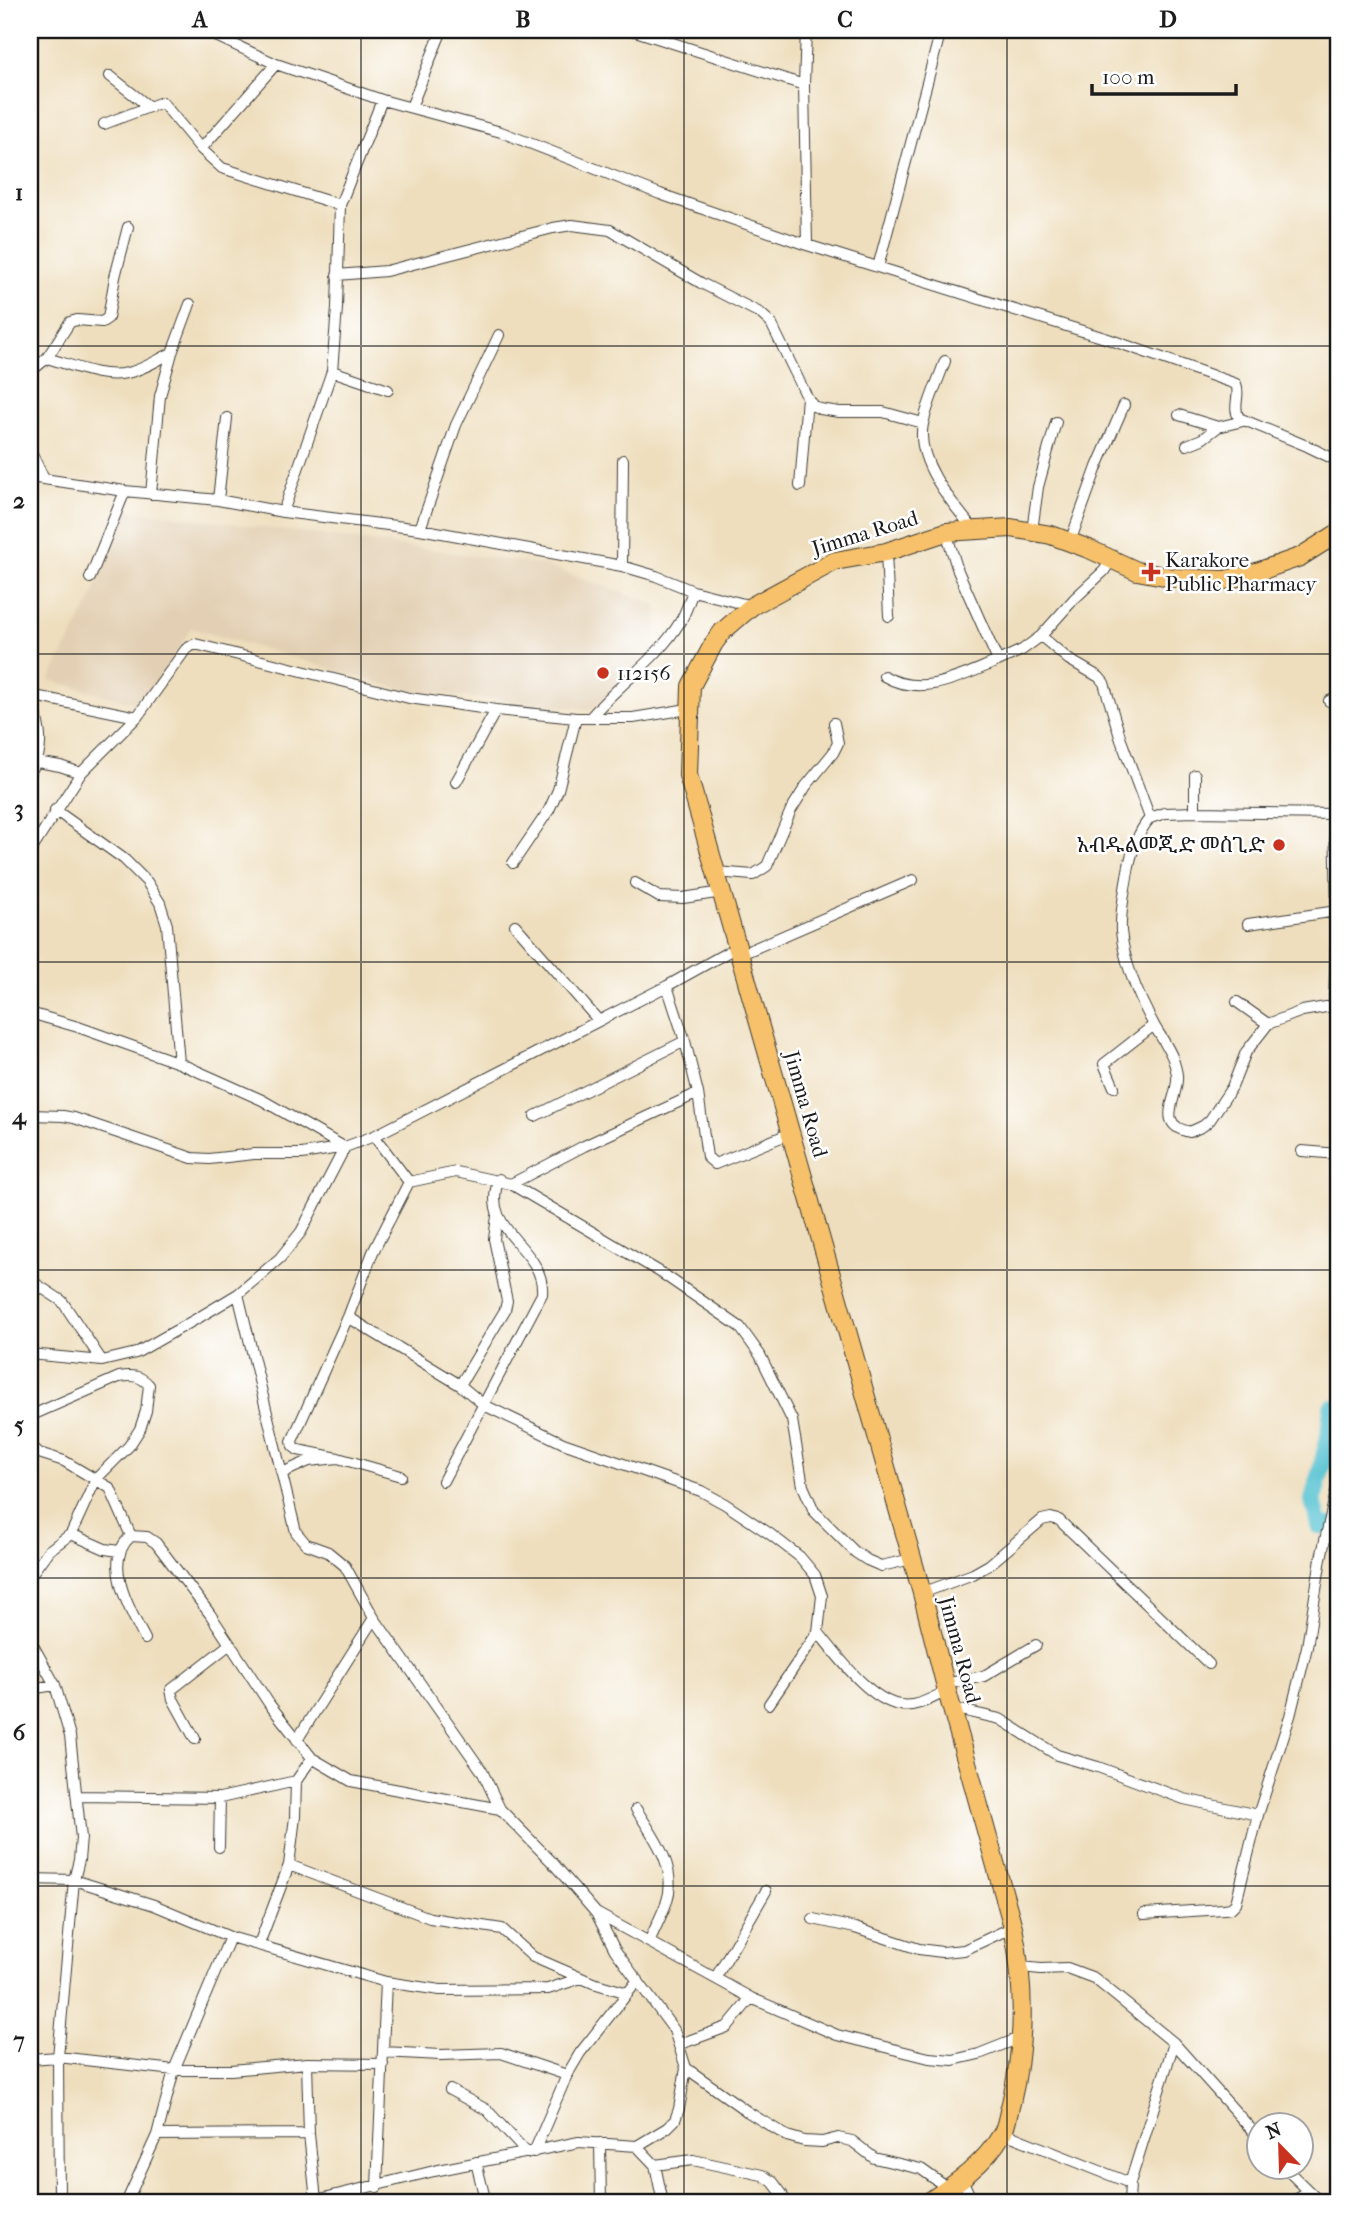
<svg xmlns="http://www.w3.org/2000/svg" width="1368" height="2233" viewBox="0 0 1368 2233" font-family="'IM FELL French Canon','Noto Serif Ethiopic',serif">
	<rect width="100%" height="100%" fill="#fff"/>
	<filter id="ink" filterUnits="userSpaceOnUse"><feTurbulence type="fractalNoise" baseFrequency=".0143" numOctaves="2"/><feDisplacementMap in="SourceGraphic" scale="14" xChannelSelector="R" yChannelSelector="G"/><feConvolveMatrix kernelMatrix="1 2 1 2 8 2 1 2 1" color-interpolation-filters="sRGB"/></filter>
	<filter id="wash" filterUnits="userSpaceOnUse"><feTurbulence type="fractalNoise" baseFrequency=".00686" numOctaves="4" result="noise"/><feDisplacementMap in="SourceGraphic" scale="28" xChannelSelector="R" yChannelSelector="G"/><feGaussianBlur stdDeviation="1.57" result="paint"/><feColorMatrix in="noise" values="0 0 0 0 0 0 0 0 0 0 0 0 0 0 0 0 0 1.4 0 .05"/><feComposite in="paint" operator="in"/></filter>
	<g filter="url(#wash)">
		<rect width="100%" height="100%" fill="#eedebd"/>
		<path fill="#e3d0b4" d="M124,509L543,565L658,605L655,661L591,709L407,691L191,628L146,706L49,680L93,596Z"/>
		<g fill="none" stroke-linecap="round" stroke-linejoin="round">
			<path stroke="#58c3d3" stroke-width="18" d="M1332,1408L1329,1438L1313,1500L1319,1525L1338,1527"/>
		</g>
	</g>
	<g filter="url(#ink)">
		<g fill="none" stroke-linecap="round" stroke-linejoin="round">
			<g stroke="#3c3934" stroke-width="12">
				<path id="street" d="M203,30L276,64L382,100L501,132L660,194L807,245L1108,339L1236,384C1241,394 1232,407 1239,418L1307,446L1338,461
					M632,30L804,85
					M806,30L804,85L807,245
					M110,76L148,106
					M411,107L442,30
					M104,124L162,102L201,149L222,168L340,205
					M201,149L276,64
					M878,267L941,30
					M337,275L386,271L553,228L572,225L610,230L701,283L760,313L771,323L807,397L812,405L820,409L839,412H883L923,423
					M47,358C72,365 101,379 127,373C143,370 157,360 172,353
					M945,361C938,381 928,402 923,424C915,461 952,503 974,530
					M332,371L388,390
					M30,372L47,358L70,322L77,320L102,322L108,318L115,277L128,227
					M1179,415L1218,427
					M1187,445L1202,439L1218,427L1243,421
					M30,450L44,479
					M30,477L125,491L218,500L283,512L420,529L622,566L656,576L693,591L752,606
					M800,486L807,397
					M151,494L160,396L172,353L190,304
					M218,500L227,418
					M283,512L332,371L337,308L340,205L382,100
					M420,529L456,425L499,335
					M1032,531L1038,487L1056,422
					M946,532L958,571L998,661L1022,650L1041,636L1074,599L1104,571L1111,560
					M1070,542L1097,467L1124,405
					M886,552L889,616
					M622,566L623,460
					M90,578L125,491
					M1041,636L1068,659L1099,677L1104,683L1121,740L1150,818
					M884,676C922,698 961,676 998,661
					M30,695L137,717
					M1329,701L1338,698
					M590,718C618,684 657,660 680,622C686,613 689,601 693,591
					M37,762L60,766L81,773
					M30,772C48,748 38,722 31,695
					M456,782L496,710
					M55,810L124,859L147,882L160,903L167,925L179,1063
					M1195,812V775
					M30,852L81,773L137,717L186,649L195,644L409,698L496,710L576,718H633L688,709
					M513,863L549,810L558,790L576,718
					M716,872L753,875L767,866L791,810L806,786L833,753L838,743L834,723
					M635,883L659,897L683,898L722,892
					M1248,924L1337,911
					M515,925L598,1020
					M739,955L913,880
					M667,986L685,1041L698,1093L707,1157L715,1164L791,1133
					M1237,1002L1268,1024
					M1334,1005L1337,911L1335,814L1195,812L1165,813L1150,818C1136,834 1130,857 1127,877C1124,895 1120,913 1121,931C1124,963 1139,998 1155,1027C1161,1037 1169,1048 1173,1059C1175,1066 1178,1073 1177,1080C1176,1102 1156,1125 1190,1132L1203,1126L1210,1120L1232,1087L1246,1052L1268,1024L1302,1011L1338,1005
					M30,1013L78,1027L179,1063L262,1100L344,1147
					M1114,1087L1104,1064L1154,1025
					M30,1115L63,1116L74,1118L192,1158L209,1159L254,1154H302L345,1147L374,1136L667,986L737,947
					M535,1116L685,1041
					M1302,1151L1338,1154
					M409,1182L456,1172L511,1184L660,1272L740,1327L760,1355L792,1420L803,1486L814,1511L855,1552L867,1560L881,1566L912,1559
					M511,1184L584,1146L698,1093
					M30,1280L62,1301L102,1361L136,1353L198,1318L238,1294L280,1258L301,1232L345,1147
					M238,1294L296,1532L306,1544L328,1552L345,1566L374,1618L482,1771L500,1809L552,1862L596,1913L615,1950L674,2030L686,2068L679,2109L675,2120L667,2128L637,2146
					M348,1317L460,1385L484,1405L563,1443L701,1491L725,1504L770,1534L800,1557L815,1575L822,1596L818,1632C837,1655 869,1700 900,1705C916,1708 932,1698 947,1691
					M30,1354L102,1361
					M460,1385L505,1310L507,1301L494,1239L497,1216
					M30,1416L119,1377C132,1375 140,1375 149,1385L146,1411L140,1429L129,1446L96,1479L71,1534L48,1551L30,1576
					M30,1445L39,1453L64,1461L110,1488L131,1536
					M338,1458L298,1450L293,1446L292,1441L348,1317L373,1252L409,1182L374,1136
					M282,1473L309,1461L338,1458L401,1476
					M443,1481L542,1294C546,1247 478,1232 499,1179
					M71,1534L105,1549L119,1551
					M922,1593L973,1574L989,1565L1042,1520L1051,1518L1059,1520L1209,1664
					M145,1639C131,1612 101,1562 131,1536L147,1537L156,1543L210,1614L270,1705L312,1758L351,1781L500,1809
					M30,1640L55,1685L70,1736L81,1838L79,1860L74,1880L58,2057L59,2203
					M945,1684L984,1676L1036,1645
					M30,1689L55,1685
					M769,1704L818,1632
					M952,1708L1000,1719L1057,1755L1098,1767L1184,1799L1258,1815
					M195,1739L173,1699L171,1690L230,1644
					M297,1740L374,1618
					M78,1796L220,1798L296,1781
					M636,1809C653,1836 678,1867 667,1901C662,1915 655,1928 649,1942
					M219,1847L220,1798
					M289,1865L430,1918L502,1929L533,1957L593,1983L628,1993
					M30,1879L74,1880L154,1905L230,1937L386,1982L440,1990L548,1989L581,1978
					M596,1913L751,1998L837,2035L929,2058L953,2060L979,2054L1022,2037
					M1144,1914L1224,1909L1231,1908L1236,1903L1258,1815L1290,1716L1307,1647L1321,1558L1338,1483
					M813,1919L855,1928L919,1949L942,1952L964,1950L1013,1927
					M259,1944L289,1865L295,1817L296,1781L312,1758
					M1021,1967L1041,1969L1067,1968L1094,1978L1174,2043L1260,2139
					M716,1977L766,1891
					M680,2044L727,2027L751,1998
					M383,2052L441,2055L501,2053L567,2075
					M30,2059L58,2057L174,2070H231L307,2063L383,2064
					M307,2063L309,2134L316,2200
					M686,2068L748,2112L787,2136L804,2141L822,2142L838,2138L852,2141L874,2158L921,2169L949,2189
					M450,2090L487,2110L527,2153
					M1004,2133L1130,2183
					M157,2135L309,2134
					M600,2143L601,2203
					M534,2152L567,2075L580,2053L638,1980
					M476,2162L486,2203
					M655,2165L693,2160L762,2175L773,2182L782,2194L785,2203
					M1283,2166L1321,2203
					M962,2179L973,2203
					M377,2187L386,1982
					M126,2203L157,2135L174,2070L230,1937
					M304,2203L434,2171L579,2142L637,2146L655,2165L663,2203
					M1129,2203L1130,2183L1174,2043
					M1290,2203L1309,2192"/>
			</g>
			<g stroke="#3c3934" stroke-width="20">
				<path id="highway" d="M927,2203C955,2184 985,2164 1002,2134C1007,2126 1008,2113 1011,2103C1025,2045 1025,1986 1013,1927L947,1691L922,1593L688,775L691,686L714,643L723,631L752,606L835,561L886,552L946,532L1011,528L1051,535L1089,549L1137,571L1175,578L1225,580L1251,574L1300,557L1338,533"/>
			</g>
			<use href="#street" stroke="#fff" stroke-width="10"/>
			<use href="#highway" stroke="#f6c16b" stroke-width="18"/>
		</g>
	</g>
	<path fill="none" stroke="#1c1c1c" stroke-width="2" stroke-opacity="0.55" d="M361,30V2203M684,30V2203M1007,30V2203M30,346H1338M30,654H1338M30,962H1338M30,1270H1338M30,1578H1338M30,1886H1338"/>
	<g fill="#c8321e" stroke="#fff" stroke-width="2.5">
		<path d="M1147.5 561.5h7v7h7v7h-7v7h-7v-7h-7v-7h7z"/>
		<circle cx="603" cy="673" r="7"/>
		<circle cx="1279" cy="845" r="7"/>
	</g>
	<g text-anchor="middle" stroke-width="5" stroke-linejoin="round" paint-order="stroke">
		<g font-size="21" fill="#1c1c1c" stroke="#fff">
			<text transform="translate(865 533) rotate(-17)" y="7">Jimma Road</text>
			<text transform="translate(806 1104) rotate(74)" y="7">Jimma Road</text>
			<text transform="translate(960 1650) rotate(75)" y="7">Jimma Road</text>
		</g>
		<g font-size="21" fill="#1c1c1c" stroke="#fff" text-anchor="start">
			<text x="1165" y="567">Karakore<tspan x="1165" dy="24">Public Pharmacy</tspan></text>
			<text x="617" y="680">112156</text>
			<text x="1265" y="852" text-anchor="end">አብዱልመጂድ መስጊድ</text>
		</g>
	</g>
	<rect width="1368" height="2233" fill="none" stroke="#fff" stroke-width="77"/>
	<g transform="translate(1280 2146) rotate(337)"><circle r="33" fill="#ffffff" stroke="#a4a4a4" stroke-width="2"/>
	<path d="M0-5L12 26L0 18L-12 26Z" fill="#c8321e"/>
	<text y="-10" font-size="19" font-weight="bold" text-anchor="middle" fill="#1c1c1c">N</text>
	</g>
	<path d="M1092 84v10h144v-10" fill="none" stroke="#1c1c1c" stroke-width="3.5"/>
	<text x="1102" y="84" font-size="21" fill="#1c1c1c" stroke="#ffffff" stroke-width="5" paint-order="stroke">100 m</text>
	<rect x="38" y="38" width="1292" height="2156" fill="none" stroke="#1c1c1c" stroke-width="2.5"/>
	<g font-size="23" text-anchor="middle" font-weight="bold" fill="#1c1c1c">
		<text x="200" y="27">A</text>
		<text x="523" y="27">B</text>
		<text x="845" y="27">C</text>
		<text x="1168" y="27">D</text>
		<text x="19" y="200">1</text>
		<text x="19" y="508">2</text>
		<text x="19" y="816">3</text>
		<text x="19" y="1124">4</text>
		<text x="19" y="1432">5</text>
		<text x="19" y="1740">6</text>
		<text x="19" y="2048">7</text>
	</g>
</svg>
